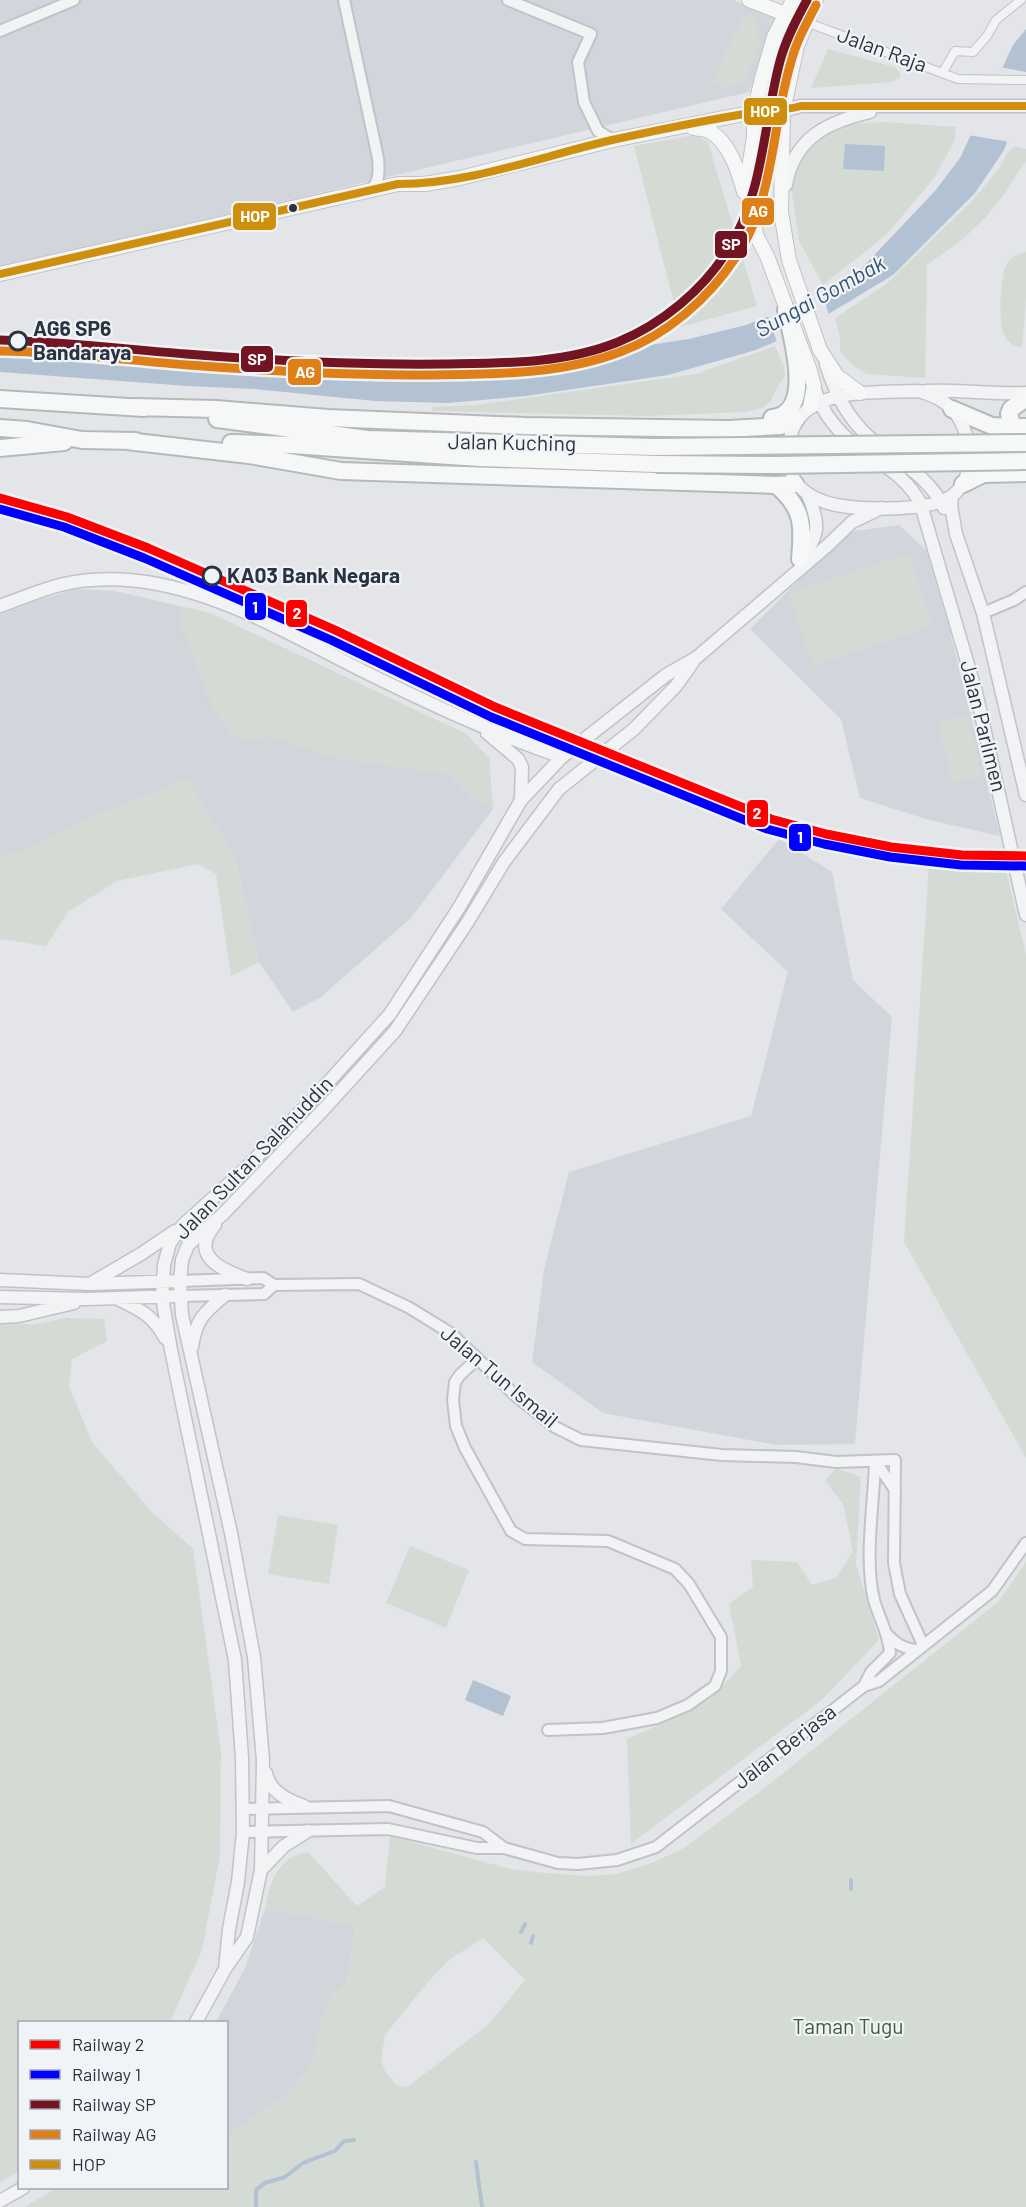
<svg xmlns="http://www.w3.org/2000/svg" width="1026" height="2207" viewBox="0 0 1026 2207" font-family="Barlow,sans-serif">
	<rect width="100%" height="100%" fill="#e3e5e8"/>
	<path fill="#d2d5db" d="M0,0H733L779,18L749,92L0,268Z
		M899,525L926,550L949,627L1000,836L929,820L860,798L841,719L750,629L847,532Z
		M77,589L115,591L210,613L466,734L489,758L493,809L411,918L321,997L293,1012L259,962L234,854L95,815L14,855L0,856V614L34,601Z
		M779,839L832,872L853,980L892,1017L855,1444L776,1445L603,1413L532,1362L544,1270L569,1172L751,1116L788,972L721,909Z
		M265,1909L356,1925L347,1982L330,1996L322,2019L311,2065L289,2092L227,2137L226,2022H216L245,1968Z"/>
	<path fill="#d4dbd4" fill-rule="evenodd" d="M747,15L756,19L760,45L744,82L723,89L712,82L743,17Z
		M828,49L894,67L900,72V78L892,82L811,88Z
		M885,122L956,127L955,140L935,177L886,235L823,285L799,241L790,179L801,154L821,133L838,125Z
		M695,135L708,142L757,306L680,327L634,146Z
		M1015,146L1026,149V162L1022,166L1005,193L986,217L964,238L927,265L925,378L867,374L855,367L840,352V338L835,318L885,285L974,199L1000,167L1007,153Z
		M1026,252V298L1022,348C1014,346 1008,343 1004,335C998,323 1000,275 1007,264C1011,256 1018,254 1026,252Z
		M775,346L784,367L785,376L775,391L771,401L763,408L746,412L648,416L432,411V407L476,405L696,374Z
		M909,553L933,626L813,666L789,593Z
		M183,607L210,613L466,734L489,758L493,809L474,800L448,774L344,760L272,737L252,740L231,735L212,707L179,619Z
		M967,715L982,776L953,783L938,723Z
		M187,779L234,854L259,962L231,976L216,874L198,864L117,881L68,912L46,946L0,939V856L14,855L95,815Z
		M929,864L1006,871L1026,954V1458L904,1242Z
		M66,1318L104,1319L107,1341L72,1359L69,1386L92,1442L151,1511L193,1549L221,1751L220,1856L202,1950L170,2022H20L19,2171L0,2183V1324H37Z
		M836,1468L861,1477L856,1564L879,1640L823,1699L631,1844L627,1739L670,1720L710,1699L741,1666L729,1604L753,1587L751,1560L797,1562L812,1585L836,1578L853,1551L843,1504L825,1481Z
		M278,1515L338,1525L329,1584L268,1574Z
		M410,1546L469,1570L446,1628L386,1603Z
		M1026,1562V2207H25L56,2188H226L227,2137L289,2092L311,2065L322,2019L330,1996L347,1982L356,1925L265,1909C270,1883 277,1856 308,1852L357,1906L385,1887L390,1836L510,1869L545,1873L590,1876L616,1874L652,1863L684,1848L758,1793L998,1602ZM483,1938L525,1980L488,2025L410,2085L404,2087L397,2086L385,2071L381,2060L385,2035L428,1982L449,1960Z"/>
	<path fill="#b2c2d2" d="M1026,29V93L1004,150L975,193L893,275L802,330L756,350L668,375L526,396L448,403L375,401L253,389L188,386L0,372V351L186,358L317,371L403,377L523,366L603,352L689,339L746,325L797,306L838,284L861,269L935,191L960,158L1013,45Z
		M845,144L885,146L884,171L843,169Z
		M473,1680L511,1696L503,1716L465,1700Z"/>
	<path fill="#e3e5e8" d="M999,67L1026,72V101L1010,142L968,135Z
		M821,290L830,318L778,345L767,313L796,303Z"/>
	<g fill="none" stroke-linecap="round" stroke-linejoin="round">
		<path stroke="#b2c2d2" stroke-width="4" d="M851,1880V1889
			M521,1932L525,1924
			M531,1943L533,1936
			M335,2151L344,2141L354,2140
			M476,2162L482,2207
			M256,2207V2190L265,2183L285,2177L303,2163L332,2152"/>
		<g stroke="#c1c3c6" stroke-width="10">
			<path id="pedestrian" d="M806,22L958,79L1026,80
				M943,72L955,51L973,52L987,36L996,20L1021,0"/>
		</g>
		<g stroke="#c1c3c6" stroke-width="14">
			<path id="minor" d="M344,0L378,158C379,170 380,182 370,191
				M508,0L591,34L578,62L584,102L598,131L613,140
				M0,31L74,0
				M983,613L1014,600L1026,592
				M180,1281L263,1278L274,1285L359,1284L408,1307L452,1334L516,1396L555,1427L581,1440L722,1455L796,1457L836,1462L895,1460L894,1563L900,1594L923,1645
				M180,1296L264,1294L274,1285
				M477,1359L460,1375L455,1382L453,1400L456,1426L465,1448L511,1531L525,1539L608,1541L675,1569L689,1584L721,1637V1671L715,1686L688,1705L657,1718L603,1728L548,1730
				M875,1461L895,1490
				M887,1634C896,1644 903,1648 916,1650
				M864,1686L871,1672L890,1653C889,1634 879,1618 874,1600C864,1558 874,1504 875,1461
				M243,1809L389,1806L483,1832L504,1848
				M243,1832L388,1829L477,1848H504L558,1863L578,1864L617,1860L656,1847L864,1686L879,1681L992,1591L1026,1543"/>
		</g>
		<g stroke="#c1c3c6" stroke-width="15">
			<path id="tertiary" d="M783,111L801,106H1026
				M786,185C794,138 827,122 870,112
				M826,365C836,394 847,418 871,439C897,460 929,476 944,508
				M814,386C820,408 832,425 849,440C874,461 907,474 921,505L976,692L1026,915
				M919,391C931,395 942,399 951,408C972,429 979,479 950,497C926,512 851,511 825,502C804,495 791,483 789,461C782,385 866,393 919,391Z
				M926,391C959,389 993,395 1026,393
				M952,496L951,506L956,534L983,613L1026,795
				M800,560C820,535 820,524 808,495
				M0,606C30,595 58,582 91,580C188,572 279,629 363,671C428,703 494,734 562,757
				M487,733L518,759L522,767L521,800
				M215,1225C189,1255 221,1270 247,1279
				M0,1280L90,1284L180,1281
				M93,1282L141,1254L175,1231
				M0,1297L87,1299L180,1296
				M118,1299C140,1310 153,1315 165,1338
				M0,1317L19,1316L74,1303
				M192,1347C196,1319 204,1313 225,1295
				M266,1773C270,1792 287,1800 304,1806
				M261,1870L284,1846L308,1831
				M225,1969L229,1929L238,1882L243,1832L242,1758L235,1660L171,1350L162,1297L164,1265L170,1243L183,1225L244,1170L313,1099L390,1014L460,906L521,800L562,757L666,675L696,658L827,546L852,522L881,508
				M196,2022L225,1969L247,1937L261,1870L263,1760L254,1657L231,1533L182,1315L180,1281L182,1260L188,1245L223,1214L324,1109L395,1031L467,923L504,862L559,789L634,729L676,686L693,662
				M0,2201L23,2188"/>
		</g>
		<g stroke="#c1c3c6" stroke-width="16">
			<path id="secondary" d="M749,0L806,22
				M793,0L774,37L762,78L754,112V137L748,174L756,235L767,256L810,371L814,386L810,407
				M816,0L797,46L783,111L781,212L789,260L820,350L837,376L860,393
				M693,128C697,129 703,129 707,130C728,139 739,172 744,192
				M0,274L398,184H425L460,178L613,140L754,112L783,111"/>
		</g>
		<g stroke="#b5b8bd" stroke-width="20">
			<path id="trunk" d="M0,399L144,408
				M134,407L216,409L328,418L525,426L729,429L780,426L795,420
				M952,409L992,426L1026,427
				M772,418C815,414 792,338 786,310
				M217,419L367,439L655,447
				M1013,427L1009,414L1011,409L1026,398
				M0,428L27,430L82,440L136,441
				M127,441L249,455L341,471L776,485L795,484
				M231,443L292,445L479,458L656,464
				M0,448L64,442
				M963,484L983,474L1026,473
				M776,485C804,508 803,526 800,559"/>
		</g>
		<use href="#pedestrian" stroke="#f2f3f5" stroke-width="8"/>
		<use href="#minor" stroke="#f2f3f5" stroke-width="10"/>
		<use href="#tertiary" stroke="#f2f3f5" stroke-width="12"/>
		<use href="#secondary" stroke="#f6f7f7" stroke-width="14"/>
		<use href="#trunk" stroke="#f6f7f7" stroke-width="16"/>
		<g stroke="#b5b8bd" stroke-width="20" stroke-linecap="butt">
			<path id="trunk-bridge" d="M655,447L1026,443
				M656,464L777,465L1026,461"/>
		</g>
		<use href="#trunk-bridge" stroke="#f6f7f7" stroke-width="16"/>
		<g stroke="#f1f4f7" stroke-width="12">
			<path id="bus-1" d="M0,274L398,184C471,184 542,156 612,140C658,130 705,120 751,113C769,110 783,111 801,106H1026"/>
		</g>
		<use href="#bus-1" stroke="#ce8f0d" stroke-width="8"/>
		<g stroke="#f1f4f7" stroke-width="14">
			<path id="rail-1" d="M0,498L67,517L148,548L335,630L495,707L771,819L826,834L891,847L962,855L1026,856"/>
		</g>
		<g stroke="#f1f4f7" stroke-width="14">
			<path id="rail-2" d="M0,509L64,527L144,558L331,640L491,717L767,829L824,844L890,857L961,865L1026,866"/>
		</g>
		<g stroke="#f1f4f7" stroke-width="14">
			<path id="rail-3" d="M0,340C62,342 124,349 186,354C272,361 358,365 445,364C503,363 564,364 618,342C662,324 703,290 728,250C764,193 763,125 780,61C786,39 796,20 807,0"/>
		</g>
		<g stroke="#f1f4f7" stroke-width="14">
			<path id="rail-4" d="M0,351C63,352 125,360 188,365C268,371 348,375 429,375C493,374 559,375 620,352C667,335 708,299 736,257C775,199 771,128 791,62C796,42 806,24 816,5"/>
		</g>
		<use href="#rail-1" stroke="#f00" stroke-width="9"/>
		<use href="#rail-2" stroke="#00f" stroke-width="9"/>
		<use href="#rail-3" stroke="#721422" stroke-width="9"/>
		<use href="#rail-4" stroke="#de8017" stroke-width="9"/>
	</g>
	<circle fill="#2a3341" stroke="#f1f4f7" stroke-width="2" cx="293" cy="208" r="5"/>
	<g fill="#f1f4f7" stroke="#2a3341" stroke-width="3">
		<circle cx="18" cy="341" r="9"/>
		<circle cx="212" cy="576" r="9"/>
	</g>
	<g text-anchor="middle" stroke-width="4.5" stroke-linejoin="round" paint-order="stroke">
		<g font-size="21" fill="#2a3341" stroke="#f1f4f7">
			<text transform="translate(882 50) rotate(20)" y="7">Jalan Raja</text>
			<text transform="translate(512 443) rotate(1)" y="7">Jalan Kuching</text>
			<text transform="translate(983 726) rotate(76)" y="7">Jalan Parlimen</text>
			<text transform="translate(254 1158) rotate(-46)" y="7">Jalan Sultan Salahuddin</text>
			<text transform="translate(499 1377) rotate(40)" y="7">Jalan Tun Ismail</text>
			<text transform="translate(785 1747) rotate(-38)" y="7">Jalan Berjasa</text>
		</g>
		<g font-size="21" font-weight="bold" fill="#2a3341" stroke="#f1f4f7" text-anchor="start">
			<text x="33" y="336">AG6 SP6<tspan x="33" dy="24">Bandaraya</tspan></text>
			<text x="227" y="583">KA03 Bank Negara</text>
		</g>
		<g font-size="21" fill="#3f5d37" stroke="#f1f4f7">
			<text x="848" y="2034">Taman Tugu</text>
		</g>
		<g font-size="22" font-style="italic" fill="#355275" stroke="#f1f4f7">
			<text transform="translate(820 296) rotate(-29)" y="8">Sungai Gombak</text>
		</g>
	</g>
	<g stroke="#f1f4f7" stroke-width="2">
		<rect x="743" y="97" width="45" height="29" rx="6" fill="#ce8f0d"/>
		<rect x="741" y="197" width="34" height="29" rx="6" fill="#de8017"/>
		<rect x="232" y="202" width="45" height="29" rx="6" fill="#ce8f0d"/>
		<rect x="714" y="230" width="34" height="29" rx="6" fill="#721422"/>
		<rect x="240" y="345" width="34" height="28" rx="6" fill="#721422"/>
		<rect x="287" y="358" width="35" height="28" rx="6" fill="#de8017"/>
		<rect x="244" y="592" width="23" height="29" rx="6" fill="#00f"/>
		<rect x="285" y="599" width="23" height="29" rx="6" fill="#f00"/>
		<rect x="746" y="799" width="23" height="29" rx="6" fill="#f00"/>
		<rect x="788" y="823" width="24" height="29" rx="6" fill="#00f"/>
	</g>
	<g font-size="16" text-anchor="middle" font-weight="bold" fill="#fff">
		<text x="765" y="117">HOP</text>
		<text x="758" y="217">AG</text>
		<text x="255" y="222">HOP</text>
		<text x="731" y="250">SP</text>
		<text x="257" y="365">SP</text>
		<text x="305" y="378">AG</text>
		<text x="255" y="613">1</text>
		<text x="297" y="619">2</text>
		<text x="757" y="819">2</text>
		<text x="800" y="843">1</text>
	</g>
	<rect x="18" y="2021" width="210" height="168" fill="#f1f4f7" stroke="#a1a7ae" stroke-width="1.5"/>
	<rect x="30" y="2040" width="30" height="9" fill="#ff0000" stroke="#a1a7ae" stroke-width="1.5"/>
	<text x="72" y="2051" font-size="18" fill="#2a3341">Railway 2</text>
	<rect x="30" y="2070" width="30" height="9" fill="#0000ff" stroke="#a1a7ae" stroke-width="1.5"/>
	<text x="72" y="2081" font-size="18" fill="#2a3341">Railway 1</text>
	<rect x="30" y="2100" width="30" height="9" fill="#721422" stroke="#a1a7ae" stroke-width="1.5"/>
	<text x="72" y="2111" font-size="18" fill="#2a3341">Railway SP</text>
	<rect x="30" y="2130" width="30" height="9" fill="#de8017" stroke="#a1a7ae" stroke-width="1.5"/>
	<text x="72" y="2141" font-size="18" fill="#2a3341">Railway AG</text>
	<rect x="30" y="2160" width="30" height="9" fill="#ce8f0d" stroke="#a1a7ae" stroke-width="1.5"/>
	<text x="72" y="2171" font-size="18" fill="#2a3341">HOP</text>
</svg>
